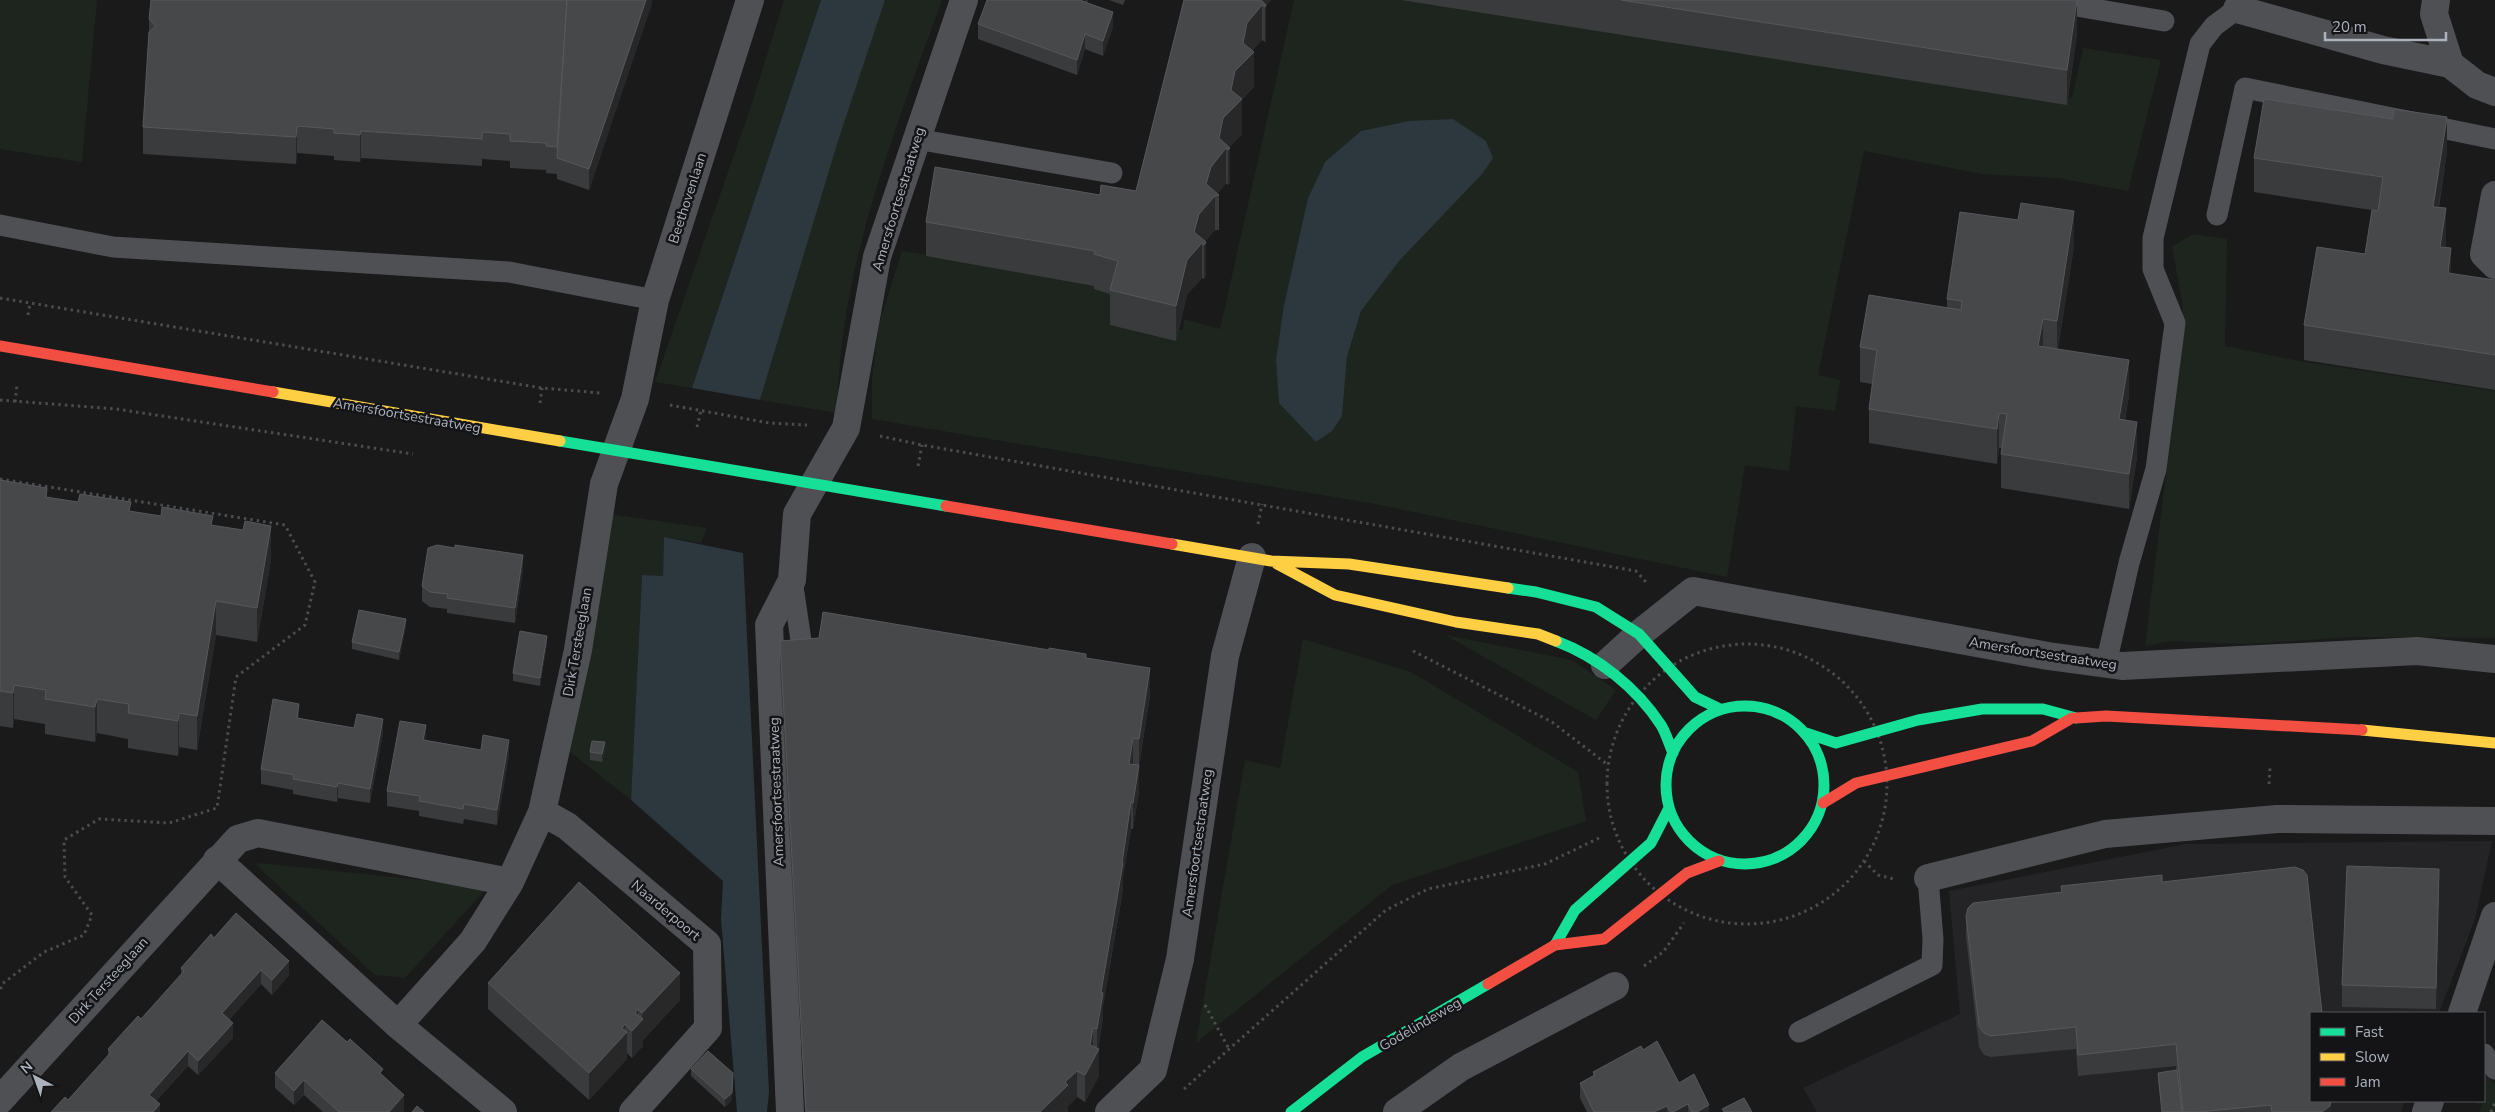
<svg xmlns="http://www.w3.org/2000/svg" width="2495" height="1112" viewBox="0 0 2495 1112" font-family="'Nunito Sans',sans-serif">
	<rect width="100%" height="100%" fill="#1a1a1b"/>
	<path fill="#242427" d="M2492,841L2475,919L2439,1013H2311V1101H2405L2401,1112H1817L1803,1088L1960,1014L1949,891L2186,844Z"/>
	<path fill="#1e251e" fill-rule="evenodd" d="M0,0H97L82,162L0,149Z
		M784,0H821L692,388L655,382L751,106Z
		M885,0H942C894,133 839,269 837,413L760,400L838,141Z
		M1294,0H1456L2072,98L2083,48L2161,60L2128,191L2058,178L1982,174L1864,151L1818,375L1840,380L1835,411L1796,406L1789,471L1745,465L1727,577L1370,503L872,419V380L879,324L902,251L1128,283L1122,325L1183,330L1184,319L1220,329ZM1325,162L1400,260L1361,311L1347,357L1342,416L1284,305L1308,198Z
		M2193,234L2227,239L2225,346L2299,361L2495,391V638L2355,637L2247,644L2171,641L2145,646L2175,402L2183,307L2172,247Z
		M602,513L707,528L701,543L664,537L663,577L642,575L631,800L565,748Z
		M1445,635L1572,660L1616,690L1596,720Z
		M1303,639L1411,672L1578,772L1586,821L1392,885L1196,1043L1245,760L1280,768Z
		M260,863L488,887L405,978L375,975L256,865Z
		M2484,1073L2495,1084V1112H2479L2482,1105L2473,1101H2484Z"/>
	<path fill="#2c373e" d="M821,0H885L838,141L760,400L692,388Z
		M1453,119L1486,141L1493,158L1483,173L1400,260L1361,311L1347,357L1342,416L1332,431L1316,442L1279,403L1276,360L1284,305L1308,198L1325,162L1361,131L1409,121Z
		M664,537L743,553L769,1092L767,1112H737L721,919L723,881L631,800L642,575L663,576Z"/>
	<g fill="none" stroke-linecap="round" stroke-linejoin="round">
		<path stroke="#4a4c4e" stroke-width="3" stroke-dasharray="2.5 4" stroke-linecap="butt" d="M0,298L542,388L600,393
			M28,315L30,303
			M0,400L116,409L413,454
			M15,402L17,385
			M540,403L542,388
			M670,405L769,423L807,425
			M697,427L701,410
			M880,436L922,445L1636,571L1646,582
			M918,466L922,445
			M0,479L285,525L315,582L305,625L236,677L217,808L169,823L99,819L64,840L65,877L92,915L84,935L44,952L2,984L0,991
			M1258,524L1262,504
			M1607 784a140 140 0 1 1 280 0a140 140 0 1 1-280 0Z
			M1413,651L1552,722L1608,765
			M2269,784L2270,767
			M1864,861L1878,875L1894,879
			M1644,966L1663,952L1684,923
			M1205,1005L1229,1049
			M1184,1089L1386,910L1428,889L1545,864L1599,838
			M2491,1112L2495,1102"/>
		<path stroke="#4e5054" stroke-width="21" d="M2041,0L2164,21
			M916,139L1112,173
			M2217,215L2245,88L2495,139
			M0,225L113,247L509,272L655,300
			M792,580L805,667
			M2106,664L2129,563L2156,469L2175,323L2153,269V238L2200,44L2214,26L2237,9
			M1799,1032L1932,965L1933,939L1928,878
			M2484,1054L2495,1069"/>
		<path stroke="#4e5054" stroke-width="28" d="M2436,0L2434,14L2450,64
			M2237,9L2383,50L2450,64L2477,85L2495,92
			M2495,195L2484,254L2495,265
			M1605,665L1639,634L1693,591L2048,656L2122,666L2417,651L2495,659
			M542,812L567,826L707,944L708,1028L633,1112
			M217,860L398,1025L503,1112
			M1928,878L2105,834L2277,819L2495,821
			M2462,1013L2495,916
			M398,1025L473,941L510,882L542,812L578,650L604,484L635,399L655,300L750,0
			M0,1100L238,839L258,833L510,882
			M790,1112L769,625L792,580L797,514L846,428L877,257L964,0
			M1109,1112L1153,1070L1180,959L1225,656L1252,557
			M1397,1112L1461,1067L1615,986
			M2426,1112L2430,1101"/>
		<path stroke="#16e098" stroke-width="11" d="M560,441L946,506
			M1508,588L1536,592L1596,607L1639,634L1695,697L1720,709
			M1556,641C1598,657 1636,687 1661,725C1666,733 1669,744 1673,753
			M1666 785a79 79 0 1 1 158 0a79 79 0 1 1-158 0Z
			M1806,733L1836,743L1918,720L1982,709H2043L2076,718
			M1555,945L1575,910L1651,843L1669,808
			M1291,1112L1362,1057L1488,984"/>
		<path stroke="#ffcf43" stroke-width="11" d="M273,392L560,441
			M1172,544L1271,561L1349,564L1508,588
			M1277,564L1335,595L1456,622L1538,634L1556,641
			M2362,730L2495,743"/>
		<path stroke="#f24e42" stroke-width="11" d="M0,346L273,392
			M946,506L1172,544
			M2076,718L2106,716L2362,730
			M1823,803L1856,783L2032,741L2072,718
			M1488,984L1555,945L1604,939L1687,873L1719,861"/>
	</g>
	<path fill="#3a3b3d" d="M652,0V3L589,190L557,179V167V174L546,173V170L510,168V161L482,159V166L361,158L360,162L334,160V156L297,153L296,164L143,154V127L149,32V19Z
		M1088,0L1087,2L1113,27L1103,56L1085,49L1077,75L978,39V24Z
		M1109,0H1125L1123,5Z
		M1184,0H1271L1266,5V40L1265,42L1262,40L1252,51L1254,87L1242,99V134L1229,147L1230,183L1228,185L1226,183L1217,194L1219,195V230H1215L1205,241L1206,276L1204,279L1202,278L1187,295L1176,341L1110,325V294L1094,289V286L926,256V222L1100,195L1136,191Z
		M1401,0H2077V34L2067,105Z
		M2447,152L2439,207L2446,243L2445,247L2451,274L2495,280V390L2304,360V325L2365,254L2378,211L2254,192V158Z
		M2074,246L2058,349L2129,395L2125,420L2137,457L2129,509L2001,488V454L2002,448H1999L1997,464L1869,443V409L1872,384L1860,382V347L1947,307V299Z
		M0,480L47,497L213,525L271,560L257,642L216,635L197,750L179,747L178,756L128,748V739L97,733L95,742L45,734V724L14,719L13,728L0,726Z
		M523,570L515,623L447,613V609L430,607L422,601V586Z
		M406,627L399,660L352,649V642Z
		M780,641L1086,658L1150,695L1140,760L1139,765H1135L1139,792L1133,829H1131L1123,877V890L1103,1006V1019L1098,1049L1099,1076L1085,1102L1077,1097L1068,1106L1067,1112H805L780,667Z
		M547,643L540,686L513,681V673Z
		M299,718L383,733L370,803L338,798L337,802L293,794V790L261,784V769Z
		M426,740L509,755L497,825L464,819L463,824L419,816V811L387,806V791Z
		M605,750L602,762L590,760V752Z
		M2162,882L2331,1101V1112H2162L2158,1080V1073L2176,1070V1066L2078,1076L2076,1049L1991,1057L1984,1055L1979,1047L1966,937V916Z
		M2439,890L2436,1009L2342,1007V985Z
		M214,938L289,975L272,995L261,984L229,1020L233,1038L198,1075L188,1066L156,1101L160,1112L68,1100L108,1056V1049L141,1019L181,975V968Z
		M488,983L680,1000L643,1040V1046L632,1058L627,1053V1059L589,1100L488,1009Z
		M1643,1050L1679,1083L1709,1112H1587L1580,1098V1083L1593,1076V1072Z
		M691,1069L732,1100L725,1107L691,1076Z
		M275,1073L383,1075L404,1110L402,1112H323L304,1095L294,1105L275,1088Z"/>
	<path fill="#282829" d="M567,0L557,158V174V147Z
		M646,0H652V3L589,190V169Z
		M1254,0H1271L1264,7L1262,5V40L1247,57L1254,52V87L1235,106L1242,99V134L1227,149L1226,148V183L1216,195L1215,196V230L1203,244L1202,243V278L1187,295L1176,341V306L1194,232L1231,90L1235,71L1243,43L1247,23Z
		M2077,0V34L2067,105V70Z
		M1266,5V40L1265,42V7Z
		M1113,12V27L1103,56V41Z
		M1085,34V49L1077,75V60Z
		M2447,117V152L2433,241V207Z
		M297,126V153L296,164V137Z
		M361,131V158L360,162V135Z
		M1230,148V183L1228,185V150Z
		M2446,208V243L2440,282V247Z
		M2074,211V246L2057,356V321Z
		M1206,242V276L1204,279V245Z
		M2451,248V283L2448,273Z
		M2043,319V354L2038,346Z
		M2129,360V395L2119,453V419Z
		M1999,413V448L1997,464V429Z
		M2137,422V457L2129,509V474Z
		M271,526V560L257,642V608Z
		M523,555V570L515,623V608Z
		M216,601V635L197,750V716Z
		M406,619V627L399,660V652Z
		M547,636V643L540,686V678Z
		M1150,668V695L1139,765V739Z
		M14,685V719L13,728V693Z
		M97,699V733L95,742V707Z
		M299,704V719L297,718Z
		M179,713V747L178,756V721Z
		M383,719V733L370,803V789Z
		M426,725V740H423Z
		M1133,738V765L1129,764Z
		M509,740V755L497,825V810Z
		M605,742V750L602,762V754Z
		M1139,765V792L1133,829V803Z
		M338,783V798L337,802V787Z
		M1131,802V829L1123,877V890L1103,1006V1019L1098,1051L1099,1049V1076L1085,1102V1075L1093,1028V1055L1097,1053V1029L1101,992Z
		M2439,869V890L2436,1009V988Z
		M289,961V975L272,995V980Z
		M261,970V984L222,1028V1013Z
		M680,973V1000L643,1040V1046L632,1058V1031L635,1013L638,1009V1024L642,1020V1013Z
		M233,1023V1038L198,1075V1061Z
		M625,1024V1034L627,1032V1059L589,1100V1073Z
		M188,1051V1066L149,1109V1095Z
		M1077,1071V1097L1068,1106V1112H1040L1065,1082Z
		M733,1073L732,1100L725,1107V1099Z
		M304,1080V1095L294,1105V1091Z
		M404,1095V1110L402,1112H389Z
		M2331,1101V1112H2322Z
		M160,1104V1112H153Z
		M1688,1104V1112H1673Z
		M1709,1105V1112H1697Z
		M1667,1106V1112H1654Z"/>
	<path fill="#47484a" stroke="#56585c" d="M151,0H567L557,147L546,146V143L510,141V134L482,132V139L361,131L360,135L334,133V129L297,126L296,137L143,127L149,32L156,26L149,19Z
		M567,0H646L589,169L557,158Z
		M987,0H1082V1L1113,12L1103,41L1085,34L1077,60L978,24Z
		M1184,0H1261L1266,5L1265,7L1262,5L1247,23L1243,43L1254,52L1235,71L1231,90L1242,99L1223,118L1219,138L1230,148L1228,150L1226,148L1211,167L1206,184L1219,195L1215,196L1199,214L1194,232L1206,242L1204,245L1202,243L1187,260L1176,306L1110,290L1118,261L1094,254L1095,251L926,222L935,167L1100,195L1101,185L1136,191Z
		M1621,0H2077L2067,70Z
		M2264,99L2393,119L2394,109L2447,117L2433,207L2446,208L2440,247L2451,248L2448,273L2495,280V355L2304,325L2317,247L2365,254L2372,210L2378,211L2383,177L2254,158Z
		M2021,203L2074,211L2057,321L2043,319L2038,346L2129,360L2119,419L2137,422L2129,474L2001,454L2007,414L1999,413L1997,429L1869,409L1877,350L1860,347L1869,295L1961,310L1962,301L1947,299L1960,212L2018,220Z
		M0,480L47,488L46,497L78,502L80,494L131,502L129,511L161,516L162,507L213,516L211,525L243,530L245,521L271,526L257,608L216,601L197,716L179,713L178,721L128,713L129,704L97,699L95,707L45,699L46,690L14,685L13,693L0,691Z
		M437,545L455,548V545L523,555L515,608L447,598L448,594L430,592L422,586L428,548Z
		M359,610L406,619L399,652L352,642Z
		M823,612L1049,650V648L1086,654V658L1150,668L1140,733L1139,739L1133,738L1129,764L1139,765L1133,803L1131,802L1122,863H1123L1101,992L1103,993L1097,1029L1093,1028L1090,1045L1099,1049L1085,1075L1077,1071L1065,1082L1068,1085L1040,1112H806L780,641L819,638Z
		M520,631L547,636L540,678L513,673Z
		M273,699L299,704L297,718L325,723L354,728L357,714L383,719L370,789L338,783L337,787L293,779L294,775L261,769Z
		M400,721L426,725L423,740L481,750L483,735L509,740L497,810L464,804L463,809L419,801L420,796L387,791Z
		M592,741L605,742L602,754L590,752Z
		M2347,866L2439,869L2436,988L2342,985Z
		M2295,867L2303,870L2307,875L2322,1013H2311V1101H2331L2330,1106L2322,1112H2272L2271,1105L2198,1112H2183L2176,1044L2078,1055L2076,1027L1991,1036L1984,1033L1979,1026L1966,916L1968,908L1973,903L2062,892L2061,886L2162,875V882Z
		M579,882L680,973L642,1013L638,1009L635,1013L643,1019L632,1031L625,1024L622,1028L627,1032L589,1073L488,983Z
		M236,913L289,961L272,980L261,970L222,1013L233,1023L215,1043L198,1061L188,1051L149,1095L160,1104L153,1112H51L65,1097L68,1100L111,1052L108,1049L138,1016L141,1019L184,971L181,968L211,934L214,938Z
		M322,1020L347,1042L350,1039L383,1069L380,1073L404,1095L389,1112H339L304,1080L294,1091L275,1073Z
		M1657,1041L1679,1083L1694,1074L1709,1105L1697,1112H1692L1688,1104L1673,1112H1671L1667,1106L1654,1112H1594L1580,1083L1595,1075L1593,1072L1641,1046L1643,1050Z
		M708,1051L733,1073L732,1093L725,1099L691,1069Z
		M2177,1070L2182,1112H2162L2158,1073Z
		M1744,1098L1752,1112H1724L1722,1109Z
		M417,1106L424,1112H412Z"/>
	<g text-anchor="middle" stroke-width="5" stroke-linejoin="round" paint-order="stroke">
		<g font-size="14" fill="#abb2bc" stroke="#141417">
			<text transform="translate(687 198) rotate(-72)" y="5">Beethovenlaan</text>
			<text transform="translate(898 199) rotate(-73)" y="5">Amersfoortsestraatweg</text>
			<text transform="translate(407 415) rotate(10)" y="5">Amersfoortsestraatweg</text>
			<text transform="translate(577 642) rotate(-80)" y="5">Dirk Tersteeglaan</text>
			<text transform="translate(2043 653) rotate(9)" y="5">Amersfoortsestraatweg</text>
			<text transform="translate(776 792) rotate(-92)" y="5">Amersfoortsestraatweg</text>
			<text transform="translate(1197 843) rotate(-82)" y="5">Amersfoortsestraatweg</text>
			<text transform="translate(666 910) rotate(40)" y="5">Naarderpoort</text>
			<text transform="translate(108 980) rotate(-48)" y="5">Dirk Tersteeglaan</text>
			<text transform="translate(1420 1024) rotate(-30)" y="5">Godelindeweg</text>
		</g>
	</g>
	<rect x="2310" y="1012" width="175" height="90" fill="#141417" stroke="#505359"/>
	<rect x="2320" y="1028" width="25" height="8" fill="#16e098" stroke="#505359"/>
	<text x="2355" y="1037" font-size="15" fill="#abb2bc">Fast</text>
	<rect x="2320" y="1053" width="25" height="8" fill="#ffcf43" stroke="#505359"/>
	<text x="2355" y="1062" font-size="15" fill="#abb2bc">Slow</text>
	<rect x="2320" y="1078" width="25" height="8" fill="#f24e42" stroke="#505359"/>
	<text x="2355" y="1087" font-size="15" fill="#abb2bc">Jam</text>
	<g transform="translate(35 1077) rotate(319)" stroke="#141417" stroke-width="4" paint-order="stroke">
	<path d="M0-4L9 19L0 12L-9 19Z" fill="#abb2bc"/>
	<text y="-8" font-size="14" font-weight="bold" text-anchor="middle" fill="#abb2bc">N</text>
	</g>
	<path d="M2325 32v8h121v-8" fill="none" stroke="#abb2bc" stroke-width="2.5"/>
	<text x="2332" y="32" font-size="15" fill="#abb2bc" stroke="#141417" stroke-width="4" paint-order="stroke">20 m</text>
</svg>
